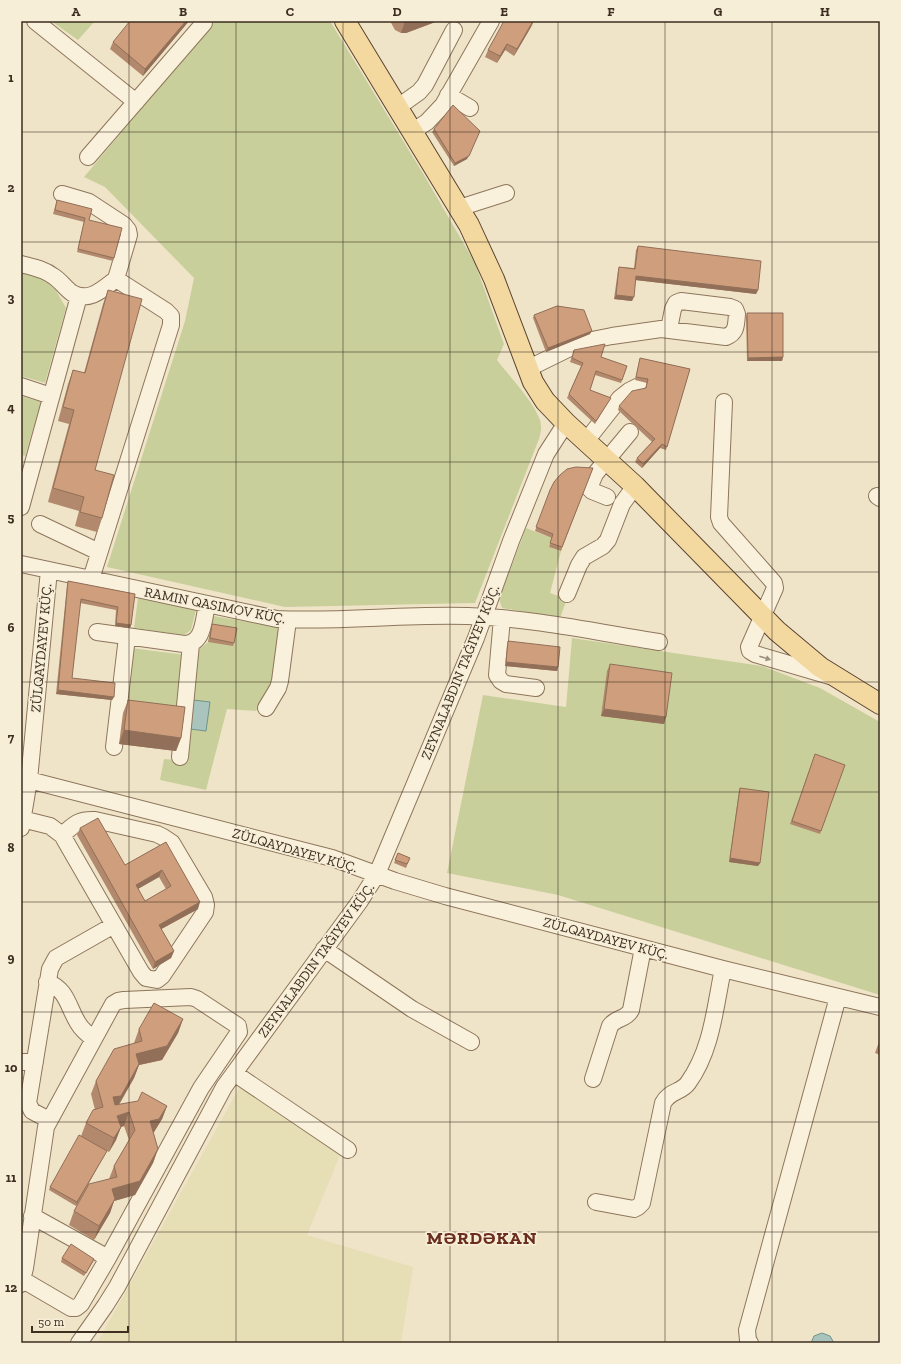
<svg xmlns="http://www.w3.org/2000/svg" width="901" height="1364" viewBox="0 0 901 1364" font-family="'Zilla Slab',serif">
	<rect width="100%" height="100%" fill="#f0e4c8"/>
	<path fill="#e6deb5" d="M241,1085L340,1155L307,1235L413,1267L401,1343H97Z"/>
	<path fill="#c9cf9b" d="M51,21H95L78,40Z
		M215,21H330L424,175L475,263L504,344L497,360C510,377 533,401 540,420C542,426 541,432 539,439L475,603L285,607L107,567L185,321L194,278L105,187L84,177Z
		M21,273L50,280L66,308L45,383L21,376Z
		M21,396L41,402L25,456L21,455Z
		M526,528L552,538L549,547L561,551L550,593L567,599L560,618L502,608L499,599Z
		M138,598L196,610L191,630L184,635L134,628Z
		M213,616L280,627L275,675L256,711L227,709L206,790L160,780L164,759L187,761L190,729L206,731L209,702L193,700L197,651L208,642Z
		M572,638L762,666L820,688L880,722V995L558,895L447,873L483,695L566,707Z
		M131,648L186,655L179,716L124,709Z"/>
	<path fill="#a9c4bc" stroke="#6f938a" d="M193,700L210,702L206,731L190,729Z
		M822,1333L830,1336L834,1343H811L814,1336Z"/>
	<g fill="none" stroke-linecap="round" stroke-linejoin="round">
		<g stroke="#8d765c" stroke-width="18">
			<path id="minor" d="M35,21L136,102
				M448,95L470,108
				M398,107L419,92L425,85L454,30
				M413,131L427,122L443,105L491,21
				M88,157L204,23
				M62,194L89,202L124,225L128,230L129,235L116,279
				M459,208L506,193
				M21,264C32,267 44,269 53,276C60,280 65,288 72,293C89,303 103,289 116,279L166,311L171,316V325L91,579
				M527,369L576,345L587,341L612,336L661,329L726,337C737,333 736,324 737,314L735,309L730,307L681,301L676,303L673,309L669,329
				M21,386L51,396
				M724,402L719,517L721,523L774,583L775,588L749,647L750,651L755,654L830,676
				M586,441L620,398L629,391L639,386
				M877,496L880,498
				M607,497L592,491L589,488L595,474L630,432
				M21,507L79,296
				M40,524L99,552
				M21,564L277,619C341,622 404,614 468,616C532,618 596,632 659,642
				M49,570L29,780L332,858L395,881L445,896L723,969L880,1007
				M567,594L579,565L584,557L603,546L608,540L622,504L635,486
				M502,618L497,675L501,681L506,684L536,688
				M97,632L184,644C204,644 203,621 207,605
				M266,708L278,688L280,681L288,620
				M114,747L127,637
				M180,757L191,644
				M22,819L50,826L62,835L141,972L146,978L157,980L162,976L205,912L206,905L204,897L172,843L163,837L157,834L95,820C78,819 74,825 62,835
				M21,828L29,780
				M324,949L412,1009L471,1042
				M47,982C67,989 68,1007 78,1023C82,1030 87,1034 94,1039
				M21,1062H35
				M234,1073L348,1150
				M593,1079L610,1026C616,1017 626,1020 631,1010L643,948
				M49,1120L32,1111L28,1103L50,969L56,958L114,925
				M596,1202L634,1209L638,1207L642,1203L663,1103C670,1090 681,1093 688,1083C712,1050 715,1007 723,969
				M32,1216L108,1258
				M21,1284L25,1268L46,1127L113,1004L118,1001L124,1000L191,997L197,999L238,1026L239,1032L201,1088L108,1258L81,1304L76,1308H71L23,1280
				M79,1343L105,1306L117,1287L224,1087L360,901L377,874L476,638L511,541L546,454L566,423
				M750,1343L748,1340L747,1330L838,997"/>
		</g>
		<g stroke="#5b4430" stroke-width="22">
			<path id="major" d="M345,21L469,225L494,279L533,382L545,401L566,423L635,486L777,631L820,667L880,704"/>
		</g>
		<use href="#minor" stroke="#faf1dc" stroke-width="16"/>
		<use href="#major" stroke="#f3d9a0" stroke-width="20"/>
	</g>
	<path fill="#b2896c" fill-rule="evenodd" d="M189,21L143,76L110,49L113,42Z
		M390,21H438L406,33H401L395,30Z
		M534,21L531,27L514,56L505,50L497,63L485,57L488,50Z
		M434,129L480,131L467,159L454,166L432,132Z
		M57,200L89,220L114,258L113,261L77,252L84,222L53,214Z
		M638,246L758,290L756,294L636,280L632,301L614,299L618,270L619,267L634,268L636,250Z
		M108,290L95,470L102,518L97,532L75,526L79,511L48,502L69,424L58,421L68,384L73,370L84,373L103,304Z
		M747,313L783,357L782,361H747L746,317Z
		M534,315L590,334L546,352L533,318Z
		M574,350L601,357L627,366L621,383L595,375L590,390L611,398L609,401L595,424L567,398L581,366L570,362Z
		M640,358L690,369L666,450L660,448L642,468L635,462L637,458L652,442L618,410L619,406L645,388L647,383L635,380Z
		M593,468L561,551L549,547L552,538L535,531L550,490Z
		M68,581L135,594L131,625L130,628L115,626L116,610L80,603L72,678L114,697L112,700L56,694L67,585Z
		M212,624L234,643L233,646L208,642L211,628Z
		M508,641L558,667L557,671L505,666L507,645Z
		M610,664L664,724L601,716L607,671Z
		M128,700L181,738L176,751L119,744L123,713Z
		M815,754L845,765L820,834L790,824Z
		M740,788L760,863L758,866L729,862L739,791Z
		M80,828L125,865L166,842L198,909L161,929L174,951L171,958L153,969L77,835ZM159,877L166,889L145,901L138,889Z
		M398,853L410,858L406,868L394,863Z
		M183,1019L178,1033L162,1060L139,1065L134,1078L119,1105L167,1106L162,1119L154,1132L153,1133L158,1149L153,1163L135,1195L114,1201L110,1213L94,1240L69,1225L74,1211L109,1179L114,1166L129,1140L124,1126L121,1127L116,1140L109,1152L94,1144L105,1154L76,1206L49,1190L50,1187L81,1136L86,1123L95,1110L91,1094L96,1081L134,1043L139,1029Z
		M880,1039V1055L875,1053Z
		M62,1258L94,1259L93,1262L84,1276L61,1262Z"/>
	<path fill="#916f58" d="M186,21H189L143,76L145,69Z
		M405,21H438L406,33H401Z
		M534,21L531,27L514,56L517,49Z
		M507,44L505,50L497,63L500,56Z
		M480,131L467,159L454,166L455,163Z
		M636,276L758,290L756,294L635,280Z
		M616,295L634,297L632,301L614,299Z
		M592,331L590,334L546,352L548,348Z
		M783,357L782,361H747L748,358Z
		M662,444L660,448L642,468L643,464Z
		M116,623L131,625L130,628L115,626Z
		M506,662L558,667L557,671L505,666Z
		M58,690L114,697L112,700L56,694Z
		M604,709L666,717L664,724L601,716Z
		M124,730L181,738L176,751L119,744Z
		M730,858L760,863L758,866L729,862Z
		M162,870L159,877L134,891L136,885Z
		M200,902L198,909L156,932L159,925Z
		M174,951L171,958L153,969L155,962Z
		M183,1019L178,1033L162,1060L139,1065L134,1078L116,1109L108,1111L113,1097L136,1054Z
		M167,1106L162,1119L154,1132L145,1134L150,1121Z
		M129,1112L124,1126L121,1127L116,1140L109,1152L114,1138L117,1116Z
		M158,1149L153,1163L135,1195L114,1201L110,1213L94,1240L112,1189Z
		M107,1151L105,1154L76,1206L77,1202Z"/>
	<path fill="#cf9f7d" stroke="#916f58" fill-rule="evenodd" d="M130,21H186L145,69L113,42Z
		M504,21H533L517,49L507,44L500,56L488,50Z
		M453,105L480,131L469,156L455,163L434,129Z
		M57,200L92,209L89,220L122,228L114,258L78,249L85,218L55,210Z
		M638,246L761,261L758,290L636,276L634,297L616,295L619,267L635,269Z
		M108,290L142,299L95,470L114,475L102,518L80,512L84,497L53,488L74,410L63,407L73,370L85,373Z
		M557,306L584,310L592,331L548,348L534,315Z
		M747,313H783V357L748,358Z
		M605,344L601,357L627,366L622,380L596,371L590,390L611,398L596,421L569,394L583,363L572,358L574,350Z
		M640,358L690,369L667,447L662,444L643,464L637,458L655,439L619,406L632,391L646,388L648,379L636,377Z
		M576,467L593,468L562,547L550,543L553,534L536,527L550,490L554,482L560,475L567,469Z
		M68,581L135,594L131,625L116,623L118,607L81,599L72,678L115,683L114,697L58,690Z
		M212,624L237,628L234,643L210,638Z
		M508,641L560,647L558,667L506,662Z
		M610,664L672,673L666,717L604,709Z
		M128,700L185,707L181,738L124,730Z
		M815,754L845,765L821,831L792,821Z
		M740,788L769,792L760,863L730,858Z
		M98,818L125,865L166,842L200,902L159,925L174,951L155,962L80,828ZM162,870L171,886L145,901L136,885Z
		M398,853L410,858L407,864L395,860Z
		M154,1003L183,1019L167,1046L136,1054L139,1064L121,1096L113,1097L115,1105L138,1101L142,1092L167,1106L159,1119L150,1121L158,1149L140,1181L112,1189L115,1199L99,1226L74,1211L89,1184L117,1177L114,1166L135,1130L129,1112L117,1116L121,1127L114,1138L86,1123L93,1110L103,1107L96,1081L114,1049L142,1041L139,1029Z
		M79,1135L107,1151L77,1202L50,1187Z
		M71,1244L94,1259L86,1273L62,1258Z"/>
	<defs><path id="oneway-solid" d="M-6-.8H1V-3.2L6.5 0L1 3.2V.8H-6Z"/></defs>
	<use fill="#9c907e" href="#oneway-solid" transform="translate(765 658) rotate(18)"/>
	<path fill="none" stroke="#3d2e20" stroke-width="1" stroke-opacity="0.55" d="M129,21V1343M236,21V1343M343,21V1343M450,21V1343M558,21V1343M665,21V1343M772,21V1343M21,132H880M21,242H880M21,352H880M21,462H880M21,572H880M21,682H880M21,792H880M21,902H880M21,1012H880M21,1122H880M21,1232H880"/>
	<g text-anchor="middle" stroke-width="3.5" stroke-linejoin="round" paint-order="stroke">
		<g font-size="14" fill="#3d2e20" stroke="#f7eed8">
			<text transform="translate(215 605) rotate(11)" y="5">RAMIN QASIMOV KÜÇ.</text>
			<text transform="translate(41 648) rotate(-85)" y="5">ZÜLQAYDAYEV KÜÇ.</text>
			<text transform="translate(460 672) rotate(-68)" y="5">ZEYNALABDIN TAĞIYEV KÜÇ.</text>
			<text transform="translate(295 850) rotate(16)" y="5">ZÜLQAYDAYEV KÜÇ.</text>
			<text transform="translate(606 938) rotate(15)" y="5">ZÜLQAYDAYEV KÜÇ.</text>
			<text transform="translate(316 960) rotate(-54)" y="5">ZEYNALABDIN TAĞIYEV KÜÇ.</text>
		</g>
		<g font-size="18" font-weight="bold" letter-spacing="1" fill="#6b2e1e" stroke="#f7eed8">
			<text x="482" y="1244">MƏRDƏKAN</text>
		</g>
	</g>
	<rect width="901" height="1364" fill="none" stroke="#f7eed8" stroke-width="44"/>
	<path d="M32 1326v6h96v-6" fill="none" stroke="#3d2e20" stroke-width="2"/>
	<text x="38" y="1326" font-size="12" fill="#3d2e20" stroke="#f7eed8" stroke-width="3" paint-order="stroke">50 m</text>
	<rect x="22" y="22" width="857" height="1320" fill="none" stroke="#3d2e20" stroke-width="1.5"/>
	<g font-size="13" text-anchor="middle" font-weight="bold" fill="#3d2e20">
		<text x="76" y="16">A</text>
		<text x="183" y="16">B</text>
		<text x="290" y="16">C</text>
		<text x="397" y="16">D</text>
		<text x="504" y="16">E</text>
		<text x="611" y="16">F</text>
		<text x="718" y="16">G</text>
		<text x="825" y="16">H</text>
		<text x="11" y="82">1</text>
		<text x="11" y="192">2</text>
		<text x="11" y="302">3</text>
		<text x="11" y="412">4</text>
		<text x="11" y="522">5</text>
		<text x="11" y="632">6</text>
		<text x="11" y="742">7</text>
		<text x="11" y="852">8</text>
		<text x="11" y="962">9</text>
		<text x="11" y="1072">10</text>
		<text x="11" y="1182">11</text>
		<text x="11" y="1292">12</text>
	</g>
</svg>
